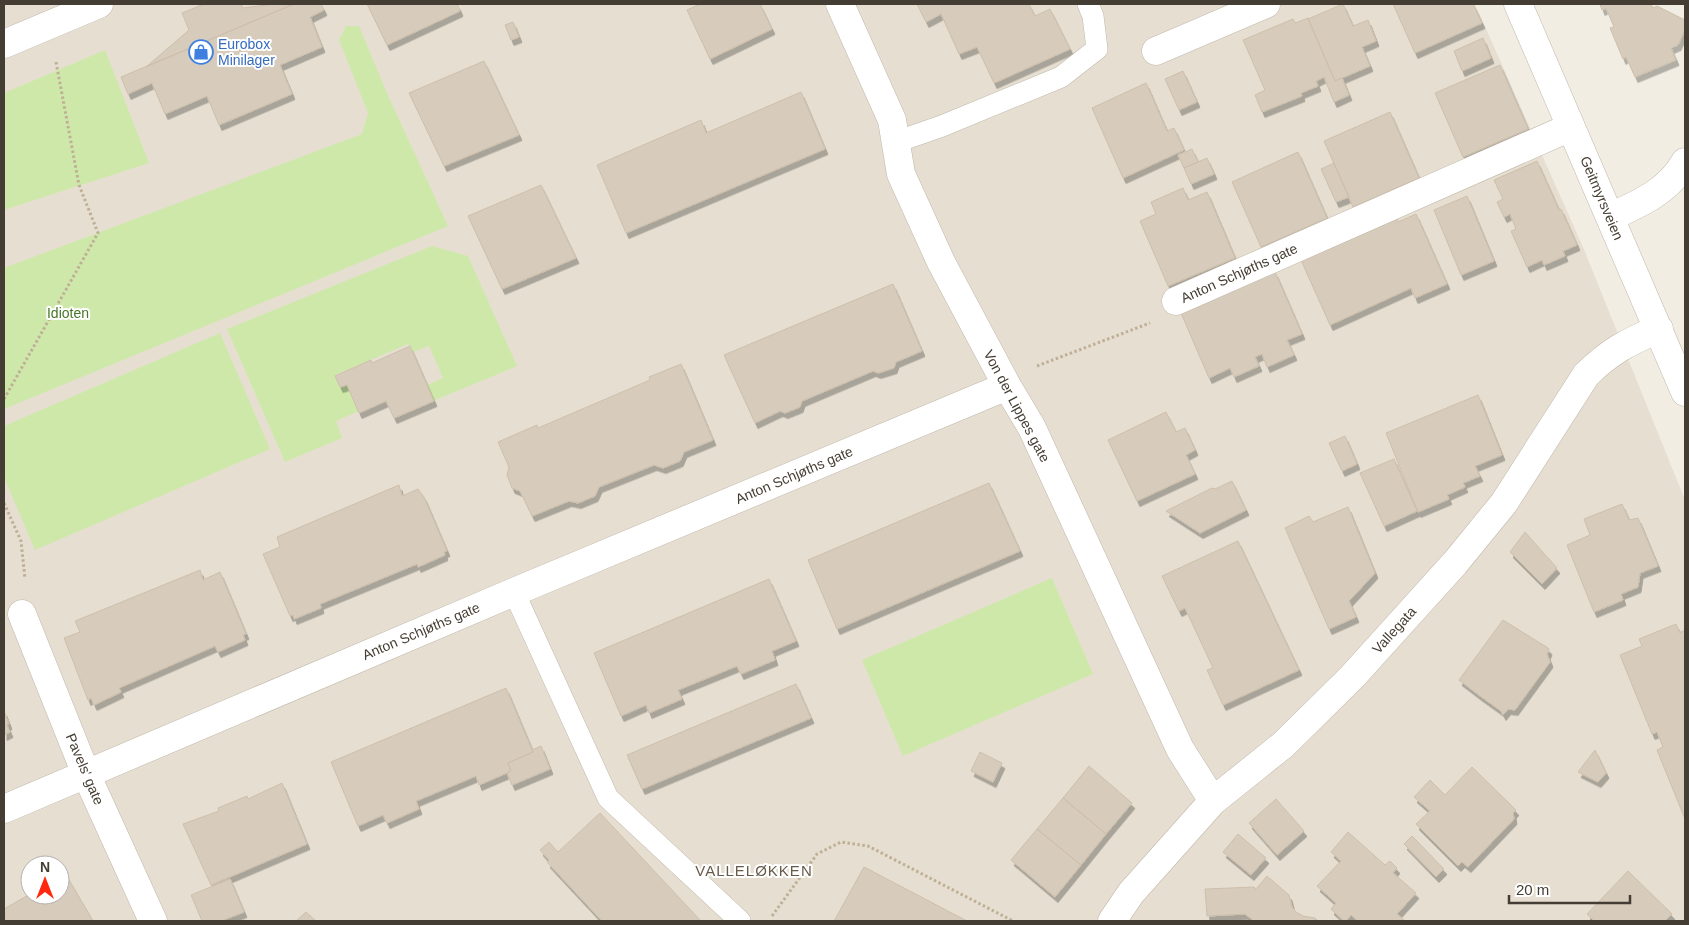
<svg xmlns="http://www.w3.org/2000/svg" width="1689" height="925" viewBox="0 0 1689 925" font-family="Helvetica,sans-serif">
	<defs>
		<filter id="shadow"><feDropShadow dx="3" dy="5.5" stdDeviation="0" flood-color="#0004"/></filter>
	</defs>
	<rect width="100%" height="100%" fill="#f2ede3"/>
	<path fill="#e6dfd1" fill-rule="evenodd" d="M4,4H1475L1583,247L1685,500V921H4ZM30,865H60V895H30Z"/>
	<path fill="#cee8aa" d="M346,26H359L386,91L448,226L4,409V268L362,134L368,113L339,40Z
		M105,50L149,163L4,210V93Z
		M432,246L468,256L517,366L433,401L427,385L443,378L429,346L413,352L408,344L335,375L340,388L347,385L359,411L336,421L342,438L285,462L227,329Z
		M220,333L270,449L35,550L4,477V426Z
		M1052,578L1093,674L903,756L862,660Z"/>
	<path fill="#d7cbbb" stroke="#cebfab" filter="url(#shadow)" d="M204,4H241L243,8L274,4H294L146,67L189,30L182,13Z
		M294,4H321L324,10L310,17L322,47L280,65L292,94L219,125L207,96L165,114L152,83L128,94L121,77Z
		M367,4H457L460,11L387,45Z
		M700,4H760L772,29L710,59L687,10Z
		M917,4H1029L1035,16L1050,9L1070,49L994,83L977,47L959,54L941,14L926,22Z
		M1343,4L1353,26L1368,20L1376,41L1362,47L1370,66L1335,81L1308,19Z
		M1393,4H1473L1482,23L1415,53Z
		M1600,4H1651L1653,8L1657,6L1685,20V29L1678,45L1671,48L1676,60L1635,77L1626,57L1623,59L1610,28L1614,27L1606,8L1602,10Z
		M1308,18L1335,81L1342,78L1349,95L1334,102L1324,77L1316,81L1318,86L1301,93L1302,96L1262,112L1255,95L1265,90L1243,40L1293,19L1295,23Z
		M513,22L519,37L511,40L505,25Z
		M1483,38L1491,58L1462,71L1454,51Z
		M484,61L519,135L444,166L409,93Z
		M1500,65L1528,129L1463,157L1435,93Z
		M1183,71L1197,102L1179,110L1165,79Z
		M1146,83L1167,131L1174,128L1184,150L1123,178L1092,108Z
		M801,92L825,149L626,233L597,165L701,120L706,133Z
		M1390,112L1419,178L1353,207L1324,141Z
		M1192,149L1198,162L1184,168L1178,155Z
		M1298,152L1327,218L1261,247L1232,182Z
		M1207,158L1214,174L1191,184L1184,168Z
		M1537,161L1559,210L1561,209L1577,245L1563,251L1565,256L1544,265L1542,260L1527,267L1511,231L1516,229L1510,214L1504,217L1497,202L1503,199L1494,180Z
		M1334,163L1349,197L1336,202L1321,169Z
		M541,185L576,258L502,289L468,216Z
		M1183,188L1188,200L1207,192L1235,258L1168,286L1140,221L1156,214L1151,202Z
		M1467,196L1494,261L1461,275L1434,210Z
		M1416,214L1447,284L1415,298L1411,288L1330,325L1301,260L1396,217L1398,222Z
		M1275,272L1302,334L1287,340L1294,355L1267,367L1262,354L1255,357L1259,366L1234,377L1230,368L1209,378L1181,313Z
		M893,284L922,351L896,362L894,368L878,373L873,371L802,401L800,407L785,413L780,411L755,423L724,355Z
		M410,346L434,401L394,418L386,401L359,413L347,385L340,387L335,376L371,360L372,363Z
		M681,364L713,440L684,452L680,461L663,468L654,465L599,487L595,496L578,503L569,501L532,516L520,491L512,488L507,475L509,467L498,442L537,425L538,428L650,380L649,377Z
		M1478,395L1502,455L1475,466L1480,476L1463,483L1465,487L1447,495L1449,499L1418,512L1386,433Z
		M1166,412L1176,432L1185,428L1195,450L1186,455L1195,474L1137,501L1108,440Z
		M1345,436L1357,464L1342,471L1329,443Z
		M1394,459L1417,511L1384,526L1360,473Z
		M1232,481L1246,510L1200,533L1166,511L1212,488L1215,489Z
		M989,483L1020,551L837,629L808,560Z
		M399,485L402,496L418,489L424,497L447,551L444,552L445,555L418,567L417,564L320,604L321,608L294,619L293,615L290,616L263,554L280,547L277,537Z
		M1622,504L1629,520L1638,518L1658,566L1640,573L1638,587L1621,594L1623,600L1594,612L1567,545L1590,535L1584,519Z
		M1348,507L1375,573L1349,601L1356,617L1329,629L1285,528L1309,516L1313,522Z
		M1525,532L1557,568L1542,584L1510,552Z
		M1238,541L1299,670L1223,705L1207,670L1213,668L1185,608L1179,611L1162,576Z
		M200,570L203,580L220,572L246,634L243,635L245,640L218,652L215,646L119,688L121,692L94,705L91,698L88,700L64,638L80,632L75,621Z
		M769,579L796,641L772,651L775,660L741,674L737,666L678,690L682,699L649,713L646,705L621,716L594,653Z
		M1503,620L1548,648L1549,650L1547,654L1550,662L1515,710L1508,709L1503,715L1501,711L1480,696L1459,680Z
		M1676,624L1680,633L1685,630V819L1657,750L1663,747L1657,732L1652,734L1620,655L1642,646L1639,639Z
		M796,684L811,718L642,789L627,755Z
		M506,688L533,752L508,763L511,771L507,773L479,785L476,776L416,801L419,809L387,823L383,815L358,826L331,762Z
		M4,711L9,724L7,725L10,732L4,735Z
		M541,746L550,769L512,785L507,773L511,771L508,763L533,752L532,750Z
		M1595,750L1606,773L1598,782L1578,772Z
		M980,752L1002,763L993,782L971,771Z
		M1089,766L1132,803L1106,834L1063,798Z
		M1472,767L1516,810L1513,813L1514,819L1468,867L1462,862L1458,866L1416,824L1430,811L1414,797L1430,780L1445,795Z
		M282,783L307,844L211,885L183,824L219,811L218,808L247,796L248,799Z
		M1063,798L1106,834L1081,865L1037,829Z
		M1276,799L1304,831L1277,855L1249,823Z
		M600,813L701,921H602L547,862L549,860L540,850L549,842L558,852Z
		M1037,829L1081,865L1055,897L1011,860Z
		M1348,832L1385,865L1390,861L1397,868L1393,873L1416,893L1397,914L1405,921H1358L1351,915L1346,921H1344L1331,909L1336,903L1317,886L1341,861L1331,852Z
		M1238,834L1266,858L1251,875L1223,852Z
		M1412,836L1444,869L1436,877L1404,844Z
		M864,867L967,921H834Z
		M1628,871L1672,914L1665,921H1594L1587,914Z
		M65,873L93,921H7L4,915V909L30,894L60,895V876Z
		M1267,876L1289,895L1292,907L1296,912L1303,916L1315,918L1318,921H1254L1245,914L1207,916L1205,889L1254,887L1256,889Z
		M230,879L244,912L221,921H202L191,895Z
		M306,912L316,921H296Z"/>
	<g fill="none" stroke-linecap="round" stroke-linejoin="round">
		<g stroke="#c0b7a9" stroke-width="22">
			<path id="service" d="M896,142L942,126L1061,77L1097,49L1093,16L1088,4
				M514,592L608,798L740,921"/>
		</g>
		<g stroke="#c0b7a9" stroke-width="29">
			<path id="minor" d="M840,4L892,120L901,174L941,262L1007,386L1032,428L1180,749L1213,801
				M1518,4L1685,392
				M4,44L99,4
				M1156,51L1266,4
				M1610,217C1639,204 1669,191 1685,162
				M1176,301L1571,127
				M22,614L86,774L153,921
				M4,809L514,592L1007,386
				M1112,921L1131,893L1213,801L1283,745L1352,677L1455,563L1504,503L1586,375C1610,351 1628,342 1659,329"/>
		</g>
		<path stroke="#bfaf96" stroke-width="3" stroke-dasharray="2.5 2.5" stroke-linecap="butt" d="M1037,366L1150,323
			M4,399L98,233L79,185L56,62
			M4,503L21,541L25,579
			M772,916L817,854L841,842L868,846L1013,921"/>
		<use href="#service" stroke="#fff" stroke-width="21"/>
		<use href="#minor" stroke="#fff" stroke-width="28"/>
	</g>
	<defs>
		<g id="shop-ring" transform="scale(1.25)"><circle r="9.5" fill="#fff" stroke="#3f7fe0" stroke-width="1.5"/><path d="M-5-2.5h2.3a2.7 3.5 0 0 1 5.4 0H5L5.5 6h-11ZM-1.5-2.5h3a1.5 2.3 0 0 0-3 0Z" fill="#3f7fe0"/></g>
	</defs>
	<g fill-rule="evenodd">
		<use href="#shop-ring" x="201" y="52"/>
	</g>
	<g text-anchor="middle" stroke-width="4" stroke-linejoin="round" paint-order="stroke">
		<g font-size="14" fill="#366cbe" stroke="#fff" text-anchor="start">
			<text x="218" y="49">Eurobox<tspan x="218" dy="16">Minilager</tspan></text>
		</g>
		<g font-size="14" fill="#443d33" stroke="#fff">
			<text transform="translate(1602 198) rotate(67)" y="5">Geitmyrsveien</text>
			<text transform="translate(1239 273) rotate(-24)" y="5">Anton Schjøths gate</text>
			<text transform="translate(1017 406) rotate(62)" y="5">Von der Lippes gate</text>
			<text transform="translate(794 475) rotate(-23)" y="5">Anton Schjøths gate</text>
			<text transform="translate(1394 630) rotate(-48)" y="5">Vallegata</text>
			<text transform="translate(421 631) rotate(-23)" y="5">Anton Schjøths gate</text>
			<text transform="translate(85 769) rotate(67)" y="5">Pavels' gate</text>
		</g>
		<g font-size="14" fill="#477626" stroke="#fff">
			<text x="68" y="318">Idioten</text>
		</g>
		<g font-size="15" letter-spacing="1" fill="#675a4a" stroke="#fff">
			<text x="754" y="876">VALLELØKKEN</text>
		</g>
	</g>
	<rect width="1689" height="925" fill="none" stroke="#443d33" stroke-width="10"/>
	<g transform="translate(45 880)"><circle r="24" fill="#ffffff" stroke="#b4b1ad"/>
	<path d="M0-4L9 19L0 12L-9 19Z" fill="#fe290e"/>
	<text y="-8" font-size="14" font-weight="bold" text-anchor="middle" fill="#443d33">N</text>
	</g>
	<path d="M1509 895v8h121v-8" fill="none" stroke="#443d33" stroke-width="2.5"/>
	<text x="1516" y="895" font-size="15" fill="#443d33" stroke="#ffffff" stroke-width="4" paint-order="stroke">20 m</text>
</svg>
